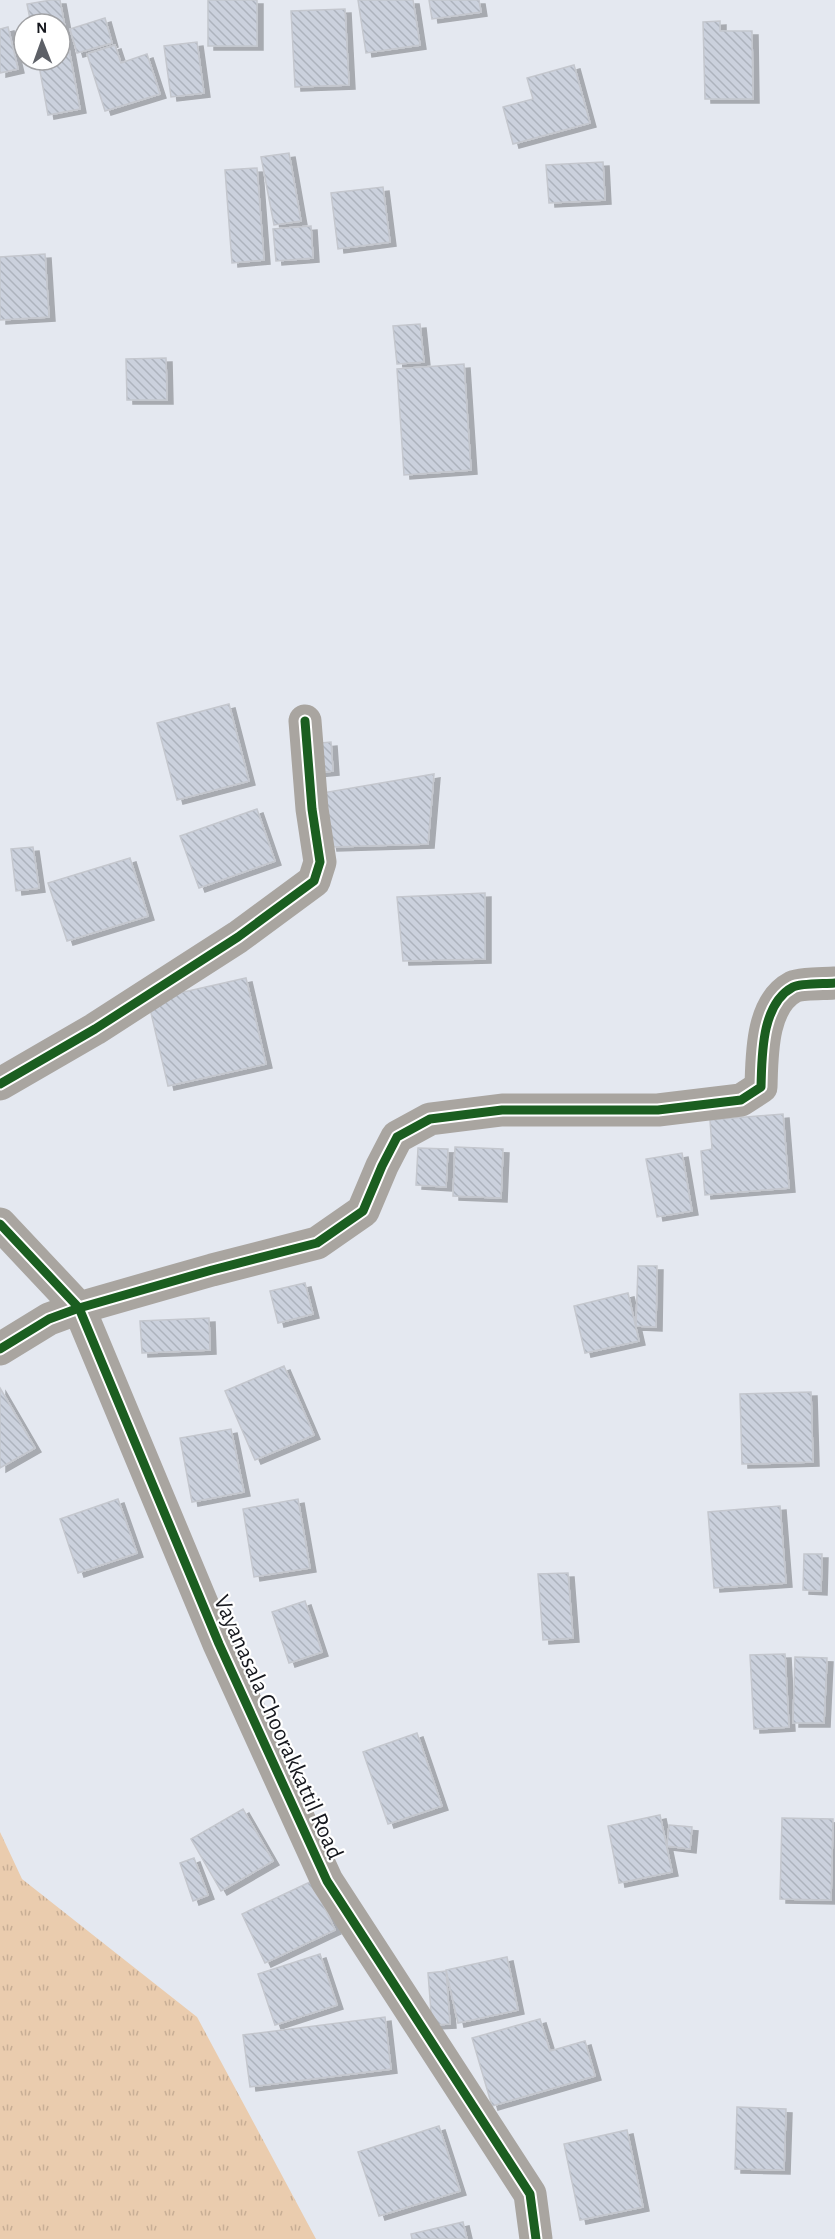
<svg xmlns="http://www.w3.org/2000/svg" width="835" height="2239" viewBox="0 0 835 2239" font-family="'Alegreya Sans',sans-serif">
	<defs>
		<pattern id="grass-tufts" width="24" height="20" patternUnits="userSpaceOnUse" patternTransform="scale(1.5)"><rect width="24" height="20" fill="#eaccae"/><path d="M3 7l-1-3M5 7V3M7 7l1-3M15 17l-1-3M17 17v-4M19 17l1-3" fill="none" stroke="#c8ae95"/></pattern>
		<pattern id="building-back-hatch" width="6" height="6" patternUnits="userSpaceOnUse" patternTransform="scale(1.5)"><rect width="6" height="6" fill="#cbd1dd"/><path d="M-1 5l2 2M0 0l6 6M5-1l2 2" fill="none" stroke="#adb3bd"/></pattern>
		<filter id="shadow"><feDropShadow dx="6" dy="4" stdDeviation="0" flood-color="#0004"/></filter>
	</defs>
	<rect width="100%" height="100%" fill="#e4e8f0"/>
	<path fill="url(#grass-tufts)" d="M0,1832L22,1879L197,2017L316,2239H0Z"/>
	<path fill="url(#building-back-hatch)" stroke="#c4c7ce" stroke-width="1.5" filter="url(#shadow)" d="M51,0H60L80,109L48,115L38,60H60V24H31L27,4Z
		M208,0H257V46H208Z
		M358,0H413L420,45L366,53Z
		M429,0H479L481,12L432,19Z
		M345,9L349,85L295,87L291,11Z
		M105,18L112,43L77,53L70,29Z
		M720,21V31H752L753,99H705L703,22Z
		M8,27L18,69L0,73V29Z
		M197,42L204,93L171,97L164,46Z
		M115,45L121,63L147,54L160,94L105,111L87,54Z
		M574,65L590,123L513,144L503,107L533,99L527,78Z
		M289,153L301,221L274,225L261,157Z
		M603,162L605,200L549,203L546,165Z
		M257,168L264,260L232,263L225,170Z
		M383,187L390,242L338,249L331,193Z
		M311,226L313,258L276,261L273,229Z
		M45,254L49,317L0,320V257Z
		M420,324L424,362L397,364L393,326Z
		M166,358L167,400H127L126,359Z
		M464,364L471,470L404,475L397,369Z
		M229,704L249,781L177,800L157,723Z
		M331,742L333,771L313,773L310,744Z
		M434,774L428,844L331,847L322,793Z
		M257,809L275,861L199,888L180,836Z
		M33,847L39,888L16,891L11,849Z
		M130,858L148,916L67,941L48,883Z
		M485,893V959L403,961L397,897Z
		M246,978L266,1064L168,1086L148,1000Z
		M783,1114L789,1188L705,1195L701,1151L712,1149L710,1120Z
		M455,1147L503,1149L501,1198L453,1196Z
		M418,1148L448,1149L446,1187L416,1185Z
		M682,1153L692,1211L657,1217L646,1159Z
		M638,1266H657L656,1327L636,1326Z
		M305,1283L313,1314L278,1323L270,1291Z
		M628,1293L639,1341L585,1353L574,1306Z
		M209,1318L210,1350L142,1353L140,1321Z
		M284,1366L314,1435L255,1460L225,1391Z
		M0,1388L35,1448L0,1468Z
		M811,1392L813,1462L742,1464L740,1394Z
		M231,1429L244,1492L192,1502L180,1438Z
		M118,1499L137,1553L78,1573L60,1519Z
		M298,1499L310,1568L254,1577L243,1509Z
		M780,1506L786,1583L714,1588L708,1512Z
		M804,1554H822L821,1591L803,1590Z
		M568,1573L573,1638L543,1640L538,1574Z
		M305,1601L322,1652L289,1663L272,1612Z
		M785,1654L789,1727L754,1729L750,1655Z
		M795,1657L827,1658L824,1723H793Z
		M417,1733L442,1806L388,1824L363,1752Z
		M243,1809L273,1861L221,1891L191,1839Z
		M660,1815L672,1872L619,1883L608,1826Z
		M782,1818L833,1819L831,1900L780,1899Z
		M669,1825L692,1827L690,1849L667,1846Z
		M194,1858L208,1895L193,1901L180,1863Z
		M312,1881L335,1930L265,1963L242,1914Z
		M320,1954L337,2005L275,2025L258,1974Z
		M507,1957L518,2010L458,2023L446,1970Z
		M446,1971L450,2024L432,2025L428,1973Z
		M385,2017L391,2069L250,2087L243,2035Z
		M540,2019L550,2051L585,2041L595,2076L492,2106L472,2038Z
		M737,2107L786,2109L784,2170L735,2169Z
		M439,2126L460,2191L379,2216L358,2152Z
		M627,2130L643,2207L580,2220L564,2144Z
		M463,2222L467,2239H412L411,2234Z"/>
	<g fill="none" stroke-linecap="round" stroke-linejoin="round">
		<path stroke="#a9a5a0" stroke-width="33" d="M0,1084L95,1029L238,937L314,881L320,862L312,809L305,721
			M0,1224L79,1308L219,1644L327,1881L530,2194L536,2239
			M0,1349L49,1319L79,1308L212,1270L317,1243L363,1211L382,1166L397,1137L430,1119L502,1110H658L741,1100L761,1087C762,1056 761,1004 793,987C801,983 825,984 835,983"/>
		<g stroke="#fff" stroke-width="13">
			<path id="cycleway" d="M0,1084L95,1029L238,937L314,881L320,862L312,809L305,721
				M0,1224L79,1308L219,1644L327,1881L530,2194L536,2239
				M0,1349L49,1319L79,1308L212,1270L317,1243L363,1211L382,1166L397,1137L430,1119L502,1110H658L741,1100L761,1087C762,1056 761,1004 793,987C801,983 825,984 835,983"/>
		</g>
		<use href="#cycleway" stroke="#1b5e20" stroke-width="9"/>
	</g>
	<g text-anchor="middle" stroke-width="4.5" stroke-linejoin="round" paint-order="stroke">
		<g font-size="24" fill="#15171d" stroke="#fff">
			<text transform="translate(279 1727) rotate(66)" y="8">Vayanasala Choorakkattil Road</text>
		</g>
	</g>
	<g transform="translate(42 42) rotate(359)"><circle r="28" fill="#ffffff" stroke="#a1a2a5" stroke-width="1.5"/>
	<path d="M0-4.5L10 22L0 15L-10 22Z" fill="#5d6067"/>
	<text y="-9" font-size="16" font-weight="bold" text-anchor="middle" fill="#15171d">N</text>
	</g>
</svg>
